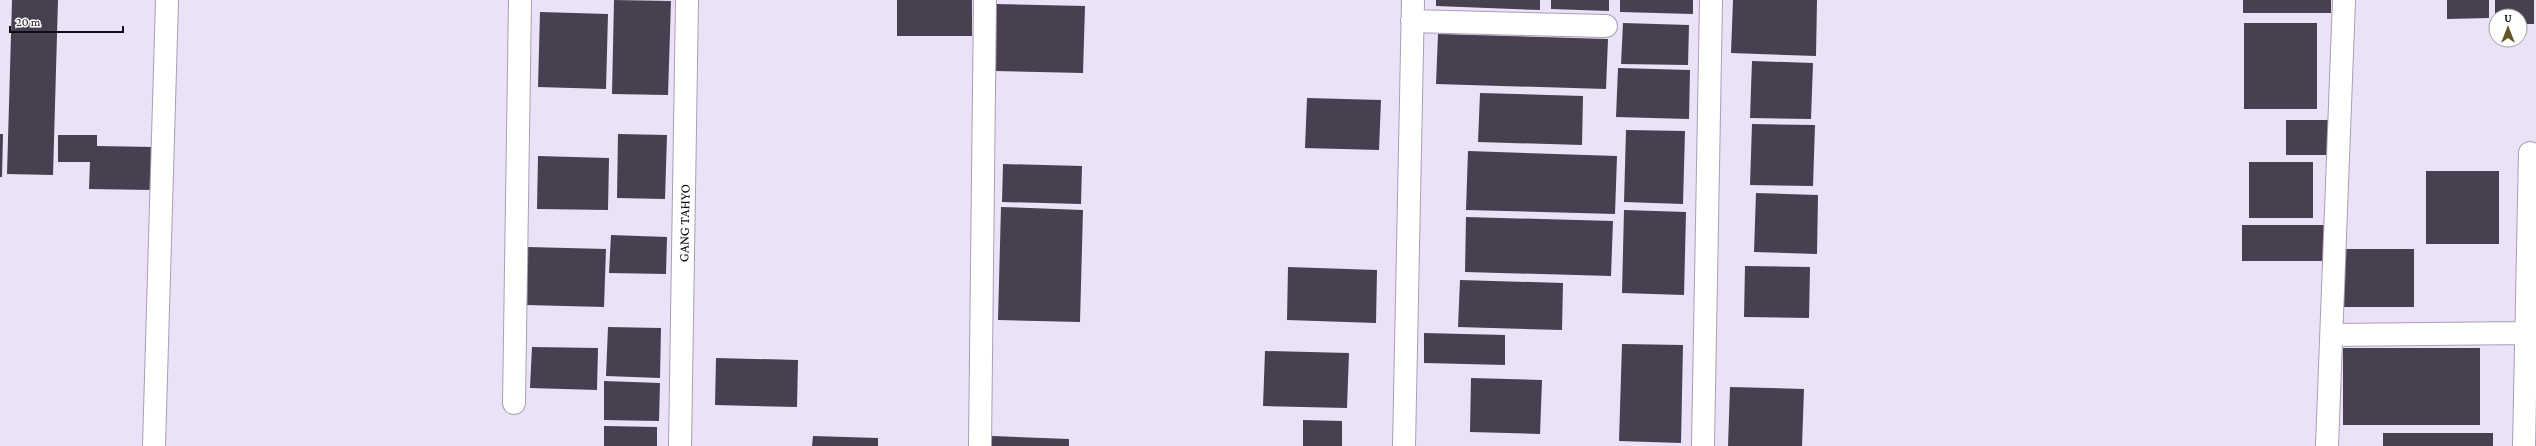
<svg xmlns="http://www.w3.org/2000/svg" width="2536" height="446" viewBox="0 0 2536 446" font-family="'Crimson Pro',serif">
	<rect width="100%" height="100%" fill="#ebe2f7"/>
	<path fill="#483f51" d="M12,0H58L53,175L7,174Z
		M614,0L671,1L668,95L612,94Z
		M897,0H972V36H897Z
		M1436,0H1540V10L1436,6Z
		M1551,0H1609V11L1551,9Z
		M1620,0H1693V14L1620,12Z
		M1733,0H1817L1816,56L1731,53Z
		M2243,0H2331V13H2243Z
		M2447,0H2489V18L2447,19Z
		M2495,0H2534V24H2520V16H2495Z
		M996,4L1085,6L1083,73L994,71Z
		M540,12L608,14L606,89L538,87Z
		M1623,23L1689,25L1688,65L1621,64Z
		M2244,23H2317V109H2244Z
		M1438,34L1608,39L1606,89L1436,84Z
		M1752,61L1813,63L1811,119L1750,118Z
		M1618,68L1690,70L1689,119L1616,117Z
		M1480,93L1583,96L1582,145L1478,142Z
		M1307,98L1381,100L1379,150L1305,148Z
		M2286,120H2332V155H2286Z
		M1752,124L1815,125L1813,186L1750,185Z
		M1626,130L1685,131L1683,204L1624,202Z
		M0,134H3L2,177H0Z
		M618,134L667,135L665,199L617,198Z
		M58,135H97V146L154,147L152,190L89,189L90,162H58Z
		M1468,151L1617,156L1615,214L1466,210Z
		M538,156L609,158L608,210L537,209Z
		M2249,162H2313V218H2249Z
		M1003,164L1082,166L1081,204L1002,202Z
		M2426,171H2499V244H2426Z
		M1756,193L1818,195L1817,254L1754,252Z
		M1001,207L1083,210L1080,322L998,320Z
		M1624,210L1686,212L1684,295L1622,293Z
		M1466,217L1613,221L1611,276L1465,272Z
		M2242,225H2324V261H2242Z
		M611,235L667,237L666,274L609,273Z
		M528,247L606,249L604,307L526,305Z
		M2344,249H2414V307H2344Z
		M1745,266L1810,267L1809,318L1744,317Z
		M1288,267L1377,270L1376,323L1287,320Z
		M1460,280L1563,283L1562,330L1458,327Z
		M608,327L661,328L660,378L606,376Z
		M1424,333L1505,335V365L1424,363Z
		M1622,344L1683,345L1681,443L1619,441Z
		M532,347L598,348L597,390L530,388Z
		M2343,348H2480V425H2343Z
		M1265,351L1349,353L1347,408L1263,406Z
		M716,358L798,360L797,407L715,405Z
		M1471,378L1542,380L1540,434L1470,432Z
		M604,381L660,383L659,421L604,420Z
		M1730,387L1804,389L1802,446H1728Z
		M1303,420L1342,421V446H1303Z
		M604,426L657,427V446H604Z
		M2383,433H2493V446H2383Z
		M813,436L878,438V446H812Z
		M992,436L1069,439V446H992Z"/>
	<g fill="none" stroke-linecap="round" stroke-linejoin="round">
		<g stroke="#a99fb3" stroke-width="24">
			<path id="minor" d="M1412,21L1606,26
				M2332,335L2526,333
				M514,403L520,0
				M154,446L167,0
				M680,446L687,0
				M980,446L985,0
				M1404,446L1413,0
				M1703,446L1711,0
				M2327,446L2344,0
				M2524,446L2530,153"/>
		</g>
		<use href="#minor" stroke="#fff" stroke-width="22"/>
	</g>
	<g text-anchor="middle" stroke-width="4" stroke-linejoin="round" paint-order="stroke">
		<g font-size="14" fill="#0e0b12" stroke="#fff">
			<text transform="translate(684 223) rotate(-89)" y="5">GANG TAHYO</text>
		</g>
	</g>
	<g transform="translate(2508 28)"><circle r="19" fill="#ffffff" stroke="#9f9da0"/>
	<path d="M0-3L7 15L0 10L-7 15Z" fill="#625622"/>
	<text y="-6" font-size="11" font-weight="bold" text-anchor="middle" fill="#0e0b12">U</text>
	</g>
	<path d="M10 26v6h113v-6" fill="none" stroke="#0e0b12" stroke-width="2"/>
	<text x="16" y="26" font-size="12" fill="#0e0b12" stroke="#ffffff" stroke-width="3" paint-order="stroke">20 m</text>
</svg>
